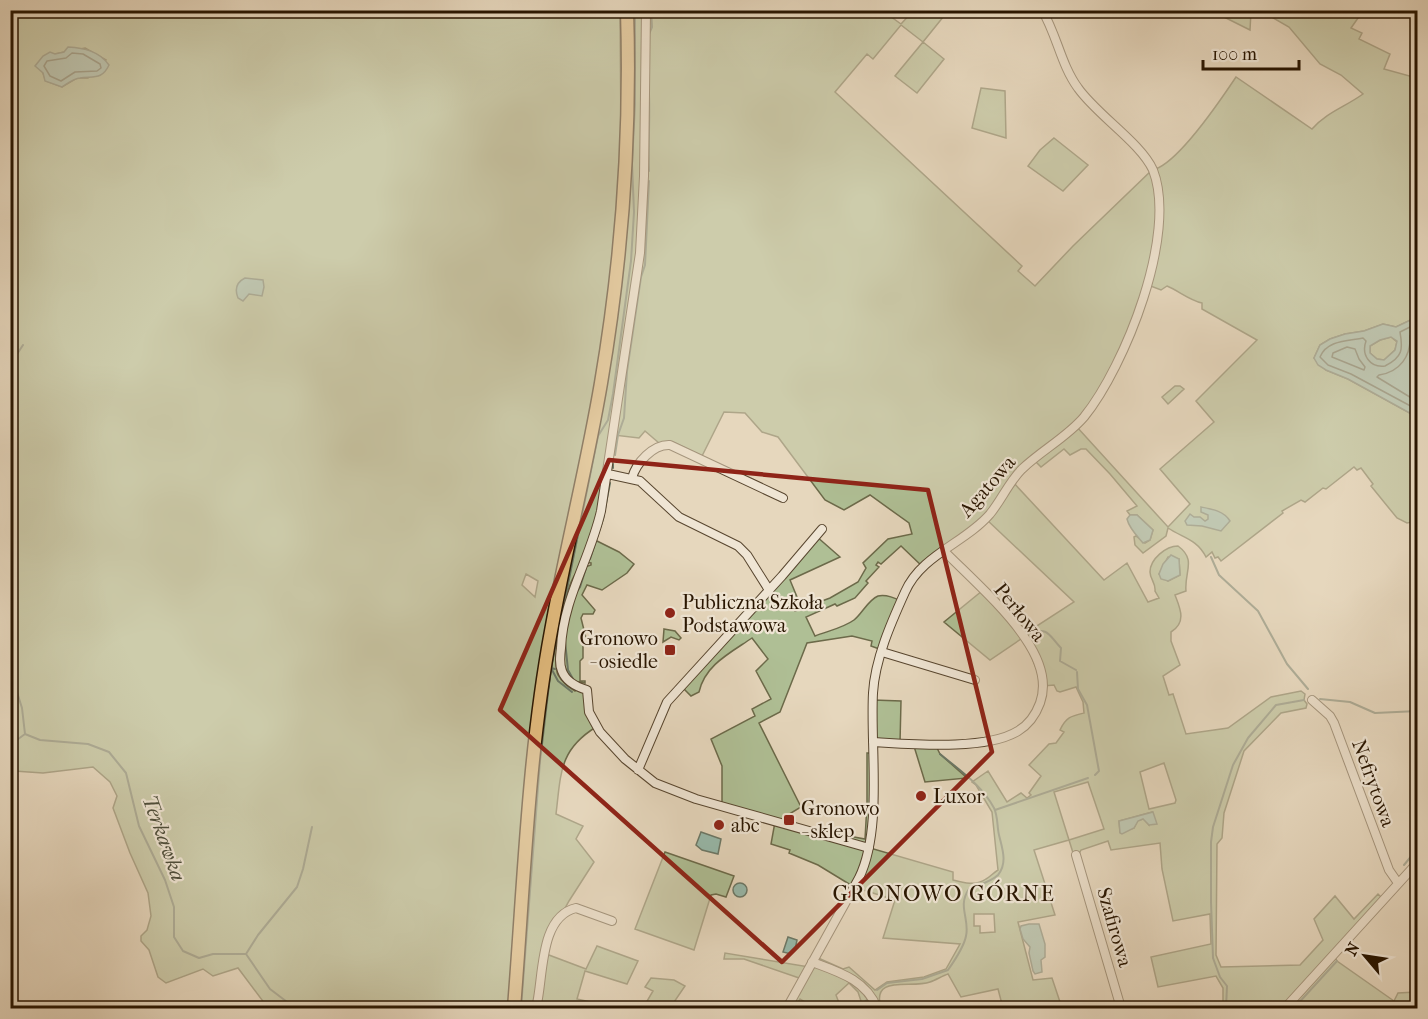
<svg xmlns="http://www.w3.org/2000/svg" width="1428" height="1019" viewBox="0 0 1428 1019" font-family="'IM FELL French Canon',serif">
	<rect width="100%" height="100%" fill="#e6d7bd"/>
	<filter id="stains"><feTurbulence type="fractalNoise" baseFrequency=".00333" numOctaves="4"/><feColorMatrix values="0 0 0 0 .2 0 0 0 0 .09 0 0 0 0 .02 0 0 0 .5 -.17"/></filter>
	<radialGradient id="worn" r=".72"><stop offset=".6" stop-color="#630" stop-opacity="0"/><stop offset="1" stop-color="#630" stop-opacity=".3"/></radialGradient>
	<path fill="#afbf95" stroke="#6c6a4a" stroke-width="1.5" fill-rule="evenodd" d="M10,11H620L621,145L613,257L599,360L586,434L548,612L533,706L510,1008H268L238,968L213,976L203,969L166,983L158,977L149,950L141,941V936L147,930L151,916L148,893L130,853L113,808L117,796L110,782L93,767L43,773L14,771L11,769ZM85,48L106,60L88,78H77L62,87L46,81L43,73L55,54ZM526,574L538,581L535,597L522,585Z
		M632,11H883L901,24L913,11H948L923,42L944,59L917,93L895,76L923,42L901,25L873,59L867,54L835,92L1022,266L1018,271L1035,286L1073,246L1152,170C1176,166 1222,98 1236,77L1312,129C1327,112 1345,107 1363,94L1341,75L1320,64L1289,27L1261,11H1363L1351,28L1362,33L1359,39L1390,54L1384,69L1417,78V317L1396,327L1383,324L1364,331L1345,334L1330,339L1320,345L1314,358L1326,370L1348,379L1417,417V521L1407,523L1397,518L1371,486L1373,484L1361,468L1357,470L1354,467L1326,489L1323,488L1305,502L1301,500L1282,511L1283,513L1221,561L1218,557L1215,558L1212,552L1206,557C1197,539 1183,538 1168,528L1166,536L1143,553L1135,545L1134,537L1136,536L1145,543L1150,540L1153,530L1137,515H1130L1127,511L1137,506L1110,474L1086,449H1081L1070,455L1064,449L1041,467L1033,459L1012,481L1104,580L1127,563L1148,602L1159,598L1155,591C1156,583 1150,579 1150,572C1150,559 1166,546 1178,546C1197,560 1184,572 1186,591L1175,595C1180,608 1187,622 1171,632V641L1180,665L1163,676L1169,695L1173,694L1186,734L1228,728L1271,697L1301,691L1305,694L1304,700L1307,704L1306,708L1281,713L1244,751L1224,813L1222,838L1217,844L1216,955L1221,967L1300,965L1323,940L1314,919L1335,896L1354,919L1378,894L1384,900L1334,955L1337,961L1394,1001L1398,993L1416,992L1417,990V1008H1223V988L1216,976L1158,987L1151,957L1211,944L1210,914L1173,921L1162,869L1160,843L1111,850L1108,841L1081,850L1079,854L1074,856L1069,840L1034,850L1055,915L1018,922L1033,980L1052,978L1062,1008H1003L998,989L961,997L948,974C942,976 936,980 930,982C911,989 871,974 881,1008H872L869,1001L861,1008H853L861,1001L858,992L849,983L836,995L839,1003L844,1008H815L800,999L795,1008H787L802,979L744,959H724L725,953L809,967L818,958L843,969L849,967L875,990L887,982L924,977L946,969L960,944L883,938L895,900L854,887L818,865L789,853L790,850L771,844L775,822L722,806V766L711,739L755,716L752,709L771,699L756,671L768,659L752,638C730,653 705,665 699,692L691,696L681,686L816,536L840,557L790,580L797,597L790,601L795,611L830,598L858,582L866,568L863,563L888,539L912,534L909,523L870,495L844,510L825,500L778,437L762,432L745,413L724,412L702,456L673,442L659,443L645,431L639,438L614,435L593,539L619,552L634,564L627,573L602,590L587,585L582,595L595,610L593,614H583L581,618L586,638L583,641V658L580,661V681H585V683L573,681L568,675L564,664L566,618L585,567L591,565V563L584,562C581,567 576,572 573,578C565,593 551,659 558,675C562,682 569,688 575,691L578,687L587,690L596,727C559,750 561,773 556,814L583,826L576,839L594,862L569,901L541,952L586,969L597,946L638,961L627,984L585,971L577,999L617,1008H520L535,806L545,711L558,623L603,400ZM1148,285L1161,290L1167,286C1179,291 1189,300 1202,303V309L1257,340L1196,401L1214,422L1160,469L1190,504L1168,527L1076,426L1100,394ZM986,519L1074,602L1023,635L982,591L944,622L990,660L1024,637L1043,686L1054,685L1057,691L1060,692L1076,687L1083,702L1084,713C1071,716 1066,717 1060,730L1064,732L1056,743L1049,744L1029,765L1041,776L1029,793L1031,795L1027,798L1021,793L1007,802L988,771L972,782L976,785L992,812L998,870C993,873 990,877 986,879C976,886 964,883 953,880V872L870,848L873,753H867V804L865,839L833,833L832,838L783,824L786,816L801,807L759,723L780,712L807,643L852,636L872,641L871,646L882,650L901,601C895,598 886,594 878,596C868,600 862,614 854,620C843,628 828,631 815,636L806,617L835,604L837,606L855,598L868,583L866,581L879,567L876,565L878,562L881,564L901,546L923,567ZM1168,557L1179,559L1180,575L1168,581L1159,574ZM1164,763L1176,800L1175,803L1149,809L1140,772ZM1088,782L1104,829L1069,840L1054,792ZM1152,812L1149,825L1144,819L1138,820L1134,828L1120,832L1119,821ZM974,914H994L995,932L980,933V926H974Z
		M1212,11H1251L1250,30Z
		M1379,11L1417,10L1418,12C1406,17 1388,18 1379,11Z
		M981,88L1005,91L1006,138L972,128Z
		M1054,138L1088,165L1063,191L1028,166L1040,150Z
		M1391,337L1397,342L1395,350L1384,360L1377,359L1370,353V346L1380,340Z
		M1175,386H1180L1184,389L1168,404L1162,397Z
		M664,629L675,631L681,638L679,640L671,637L663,642Z
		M873,700L901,701L900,743L873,742Z
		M913,743L937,748L940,754L967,778L925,782Z
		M665,852L734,876L726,897L716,894L711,895L694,950L635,929Z
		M651,978L674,980L685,986L670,1008H643L653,991L645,987Z"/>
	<path fill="#97baac" stroke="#6b7867" stroke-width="1.5" fill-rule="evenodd" d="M68,47C84,48 99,51 109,65C102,80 94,76 80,78C74,78 67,84 62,87L45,81L43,73L35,66L43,56L50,52L55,54L64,52Z
		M245,278L263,280L264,287L262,296L249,294L243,301L238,298C234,288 237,282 245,278Z
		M1417,317V417L1348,379L1326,370L1318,365L1314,358L1320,345L1330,339L1345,334L1364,331L1383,324L1396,327ZM1391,337L1397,341L1395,350L1384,360L1377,359L1370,353V346L1380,340Z
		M1201,507C1212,509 1224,511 1230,521L1221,531L1202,526L1187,525L1185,521L1190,514L1194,517H1200L1205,521L1208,519V515L1201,512Z
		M1130,515H1137L1153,530L1150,540L1143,543C1137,536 1129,528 1127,519Z
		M1171,555L1179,559L1180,575L1168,581L1161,579L1159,574L1163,564Z
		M1153,812L1157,824L1149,825L1143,819L1138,821L1134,828L1122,834L1120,833L1119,821Z
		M701,832L721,839L718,854L702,850L696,845Z
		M733 890a7 7 0 1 1 14 0a7 7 0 1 1-14 0Z
		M1029,924H1039L1045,944V957L1041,960L1042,972L1035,974L1033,971L1029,953L1030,947L1023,939L1020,929L1021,926Z
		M788,937L797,940L795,950L791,954L783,952Z"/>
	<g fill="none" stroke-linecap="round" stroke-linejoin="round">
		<path stroke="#606856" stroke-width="1.5" d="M72,53L83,54L100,64L101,68L97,71L75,72L61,81L50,76L44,66L47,61L66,58Z
			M1418,323L1400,332C1403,349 1403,357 1385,366C1370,368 1361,355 1366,341L1363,338C1348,341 1327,340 1320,357L1328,365L1351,374L1418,410
			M1418,331L1410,336C1411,356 1400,372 1379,375L1377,377L1418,402
			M1347,347L1355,349L1359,359L1365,367L1364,370L1332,357L1333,353Z"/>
		<path stroke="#6b7867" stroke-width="2" d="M649,34L652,27L651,10
			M649,94C650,120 648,145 649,171
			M10,365L23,345
			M615,455L618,435L624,418L627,371L641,277L645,265L649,181
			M613,468V464
			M1211,557L1219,575L1258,611L1287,664L1308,689
			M590,559L603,519L610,483
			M576,593L580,587L586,568
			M1029,633C1050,627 1048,635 1061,648L1060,661L1076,670
			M565,641L568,670L573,679
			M555,669L551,668L558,681L572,692
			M10,670L22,708L25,734L40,740L88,744L109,752L126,773L139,826L165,880L174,907V937L183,951L199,958L213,954H246L270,989L295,1008
			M1077,672L1078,689L1087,705L1099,771L1095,775
			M1320,699L1350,702L1375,713L1418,711
			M10,745L25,734
			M995,810L1088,778
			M1404,865L1418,848
			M246,954L258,935L297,887L303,869L312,827
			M877,990L887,983L922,979L948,970C955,960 964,947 966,936C970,919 957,906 969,889C978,885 991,882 998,875C1008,863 1002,848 999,835C997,827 998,816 994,808C982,785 959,770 940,754
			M521,1008L540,761L551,668L598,436L608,420L613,394L631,261L634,212L632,164L635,104V10
			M857,1008L868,999
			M1226,1008L1227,986L1220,977L1213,958L1211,902V842L1213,827L1233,765L1248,738L1276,705L1304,700
			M1294,1008L1337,961"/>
		<g stroke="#58462f" stroke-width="10">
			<path id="minor" d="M646,10L644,176L640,253L601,511C590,559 563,599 561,648C560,656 559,664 562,671C566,682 577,687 587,690L589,712L600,732L625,759L655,783L696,799L869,848
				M608,474L640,481L679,517L738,546L747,555L769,590
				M632,478C636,463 653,444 670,445L783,498
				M882,652L975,680
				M1312,700L1330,716L1334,723L1389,870L1398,883
				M873,742C910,744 986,751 1018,731C1028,725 1036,714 1040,703C1048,681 1038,657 1025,638C1006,609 969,576 944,551
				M638,770L667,702L782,576L822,529
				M1076,855L1121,1008
				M812,962C839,972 866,980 877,1008
				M536,1008C544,980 538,917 576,908L612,921
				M787,1008L859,878C883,829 870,747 873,693C875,659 891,623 905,592C921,555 965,543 990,514C1002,499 1009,482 1022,469C1042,450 1067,437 1084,417C1125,366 1178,234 1153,170C1141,143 1097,115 1078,88C1061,65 1057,35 1042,10
				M1285,1008L1418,862"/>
		</g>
		<g stroke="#281500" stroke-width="15">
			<path id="trunk" d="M514,1008C524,883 528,755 551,631C566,548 587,466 601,383C622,260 631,135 627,10"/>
		</g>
		<use href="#minor" stroke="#efe5d4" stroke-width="8"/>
		<use href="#trunk" stroke="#e3bc7e" stroke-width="12"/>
	</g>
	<path d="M0 0H1428V1019H0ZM609,460L928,490L992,752L782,962L500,710Z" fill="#e6d7bd" fill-opacity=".55" fill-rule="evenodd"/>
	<path fill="none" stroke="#8f2418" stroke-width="4.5" stroke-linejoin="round" d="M609,460L928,490L992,752L782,962L500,710Z"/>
	<g fill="#8f2418" stroke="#efe5d4" stroke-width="2">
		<circle cx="670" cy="613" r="6"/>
		<rect x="664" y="644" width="12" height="12" rx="3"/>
		<circle cx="921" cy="796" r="6"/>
		<rect x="783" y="814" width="12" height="12" rx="3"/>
		<circle cx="719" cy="825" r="6"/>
	</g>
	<g text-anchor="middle" stroke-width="4.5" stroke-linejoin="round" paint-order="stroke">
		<g font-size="20" fill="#281500" stroke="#efe5d4">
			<text transform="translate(987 486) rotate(-49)" y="7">Agatowa</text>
			<text transform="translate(1020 612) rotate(51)" y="7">Perłowa</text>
			<text transform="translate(1374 783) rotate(70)" y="7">Nefrytowa</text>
			<text transform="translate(1115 927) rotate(74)" y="7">Szafirowa</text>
		</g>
		<g font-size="20" fill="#281500" stroke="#efe5d4" text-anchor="start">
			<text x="682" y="609">Publiczna Szkoła<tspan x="682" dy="23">Podstawowa</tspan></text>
			<text x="658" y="645" text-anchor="end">Gronowo<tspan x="658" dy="23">- osiedle</tspan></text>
			<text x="933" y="803">Luxor</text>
			<text x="801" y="815">Gronowo<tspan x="801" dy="23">- sklep</tspan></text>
			<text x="731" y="832">abc</text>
		</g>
		<g font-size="21" font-style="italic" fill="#4f4f3c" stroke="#efe5d4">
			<text transform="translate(164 838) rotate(70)" y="7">Terkawka</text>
		</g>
		<g font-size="22" letter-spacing="1.5" fill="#281500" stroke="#efe5d4">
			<text x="944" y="901">GRONOWO GÓRNE</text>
		</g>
	</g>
	<rect width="1428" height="1019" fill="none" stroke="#e6d7bd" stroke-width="36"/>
	<rect x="12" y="12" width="1404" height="995" fill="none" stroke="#281500" stroke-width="3"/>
	<rect x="18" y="18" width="1392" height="983" fill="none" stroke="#281500" stroke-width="1.5"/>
	<g transform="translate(1365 956) rotate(299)" stroke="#efe5d4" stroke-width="4.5" paint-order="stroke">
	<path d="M0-4.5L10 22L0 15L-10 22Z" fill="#281500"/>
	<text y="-9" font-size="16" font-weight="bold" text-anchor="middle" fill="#281500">N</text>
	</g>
	<path d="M1203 60v9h96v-9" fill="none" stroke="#281500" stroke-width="3"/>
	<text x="1212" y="60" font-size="18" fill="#281500" stroke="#efe5d4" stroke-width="4.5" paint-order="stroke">100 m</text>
	<rect width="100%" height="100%" filter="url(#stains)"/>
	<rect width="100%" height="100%" fill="url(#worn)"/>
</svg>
